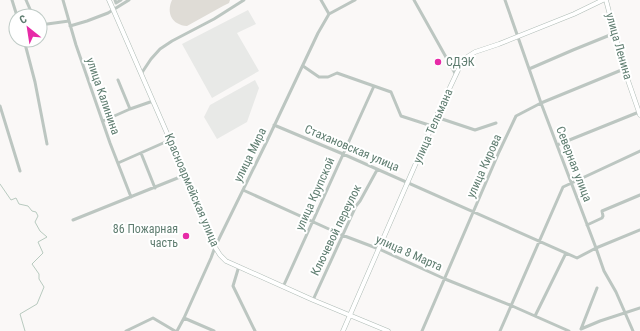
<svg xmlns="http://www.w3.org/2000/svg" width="640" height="331" viewBox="0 0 640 331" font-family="'Roboto Condensed',sans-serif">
	<rect width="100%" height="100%" fill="#faf8f7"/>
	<path fill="#e8e9e7" d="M248,10L256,24L237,33L259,71L212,98L182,44Z
		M255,80L259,88L247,122L217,139L204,117L210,105Z"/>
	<path fill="#dfdcd6" d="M172,0H230L229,3L223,6L187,26C172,25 166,13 172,0Z"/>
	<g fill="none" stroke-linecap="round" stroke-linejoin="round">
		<path stroke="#b8cabf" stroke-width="1" d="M0,184L11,200L16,198L19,204L28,206L32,211L36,212L38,216L35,222L40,231L47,237L38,242L43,253L32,264L39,274V279L44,287L37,304L20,314L25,331"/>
		<g stroke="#aebbb5" stroke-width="5">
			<path id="secondary" d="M109,0L183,170L215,247L220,255L226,261L313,300L388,331
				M606,0L624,69L640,115
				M343,331L436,117L461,64L467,57L475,52L499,44L574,14L603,0"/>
		</g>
		<path stroke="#bcc6c1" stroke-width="3" d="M12,0L17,16
			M26,0L33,16
			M63,0L69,21L76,45L110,143L131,197
			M115,0L116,3L121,0
			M321,0L329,14
			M414,0L456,75
			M505,0L541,103L596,248L604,271L616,292L633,331
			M40,25L69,21
			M70,26L87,21L108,13L129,0
			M24,40L35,82L47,144
			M303,66L319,77H328L337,73L391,92L401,116L432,126
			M529,69L573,50L615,33
			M141,74L151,59L160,49L172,41L214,19L244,0
			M118,80L130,109
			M0,106L20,171
			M436,117L475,130L496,123
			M103,121L130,109L153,101
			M274,125L343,154L577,258L596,248L640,230
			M557,145L639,112
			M141,153L155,188
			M118,163L170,140
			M243,190L342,235L379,249L445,279L510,305L569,331
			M73,220L185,175
			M587,225L602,218L603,216L602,211L640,195
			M239,266L233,286L255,331
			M283,287L374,86
			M313,300L356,206L360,201L377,170
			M535,316L566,253
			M184,318L214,331
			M581,329L600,321L640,308
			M581,329L597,288
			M126,331L153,318L175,331
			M177,331L184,318L211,258L215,247L267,141L318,33L329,14L355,0
			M422,331L499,152L516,116L541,103L624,69
			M500,331L563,187L640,151"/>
		<use href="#secondary" stroke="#fff" stroke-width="4"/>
	</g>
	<g fill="#e72aa7" stroke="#fff" stroke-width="1.5">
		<circle cx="438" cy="62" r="4"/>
		<circle cx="186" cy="236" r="4"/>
	</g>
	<g text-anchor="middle" stroke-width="4" stroke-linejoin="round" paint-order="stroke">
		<g font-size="12" fill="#5f7d70" stroke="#fff">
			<text transform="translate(619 46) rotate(74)" y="4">улица Ленина</text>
			<text transform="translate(103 96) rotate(71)" y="4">улица Калинина</text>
			<text transform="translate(433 126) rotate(-66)" y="4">улица Тельмана</text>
			<text transform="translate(352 148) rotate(23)" y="4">Стахановская улица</text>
			<text transform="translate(250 155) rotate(-64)" y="4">улица Мира</text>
			<text transform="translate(574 164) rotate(69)" y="4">Северная улица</text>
			<text transform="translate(484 166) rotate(-66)" y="4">улица Кирова</text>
			<text transform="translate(192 190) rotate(67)" y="4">Красноармейская улица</text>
			<text transform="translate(315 194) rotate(-66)" y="4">улица Крупской</text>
			<text transform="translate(336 230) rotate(-64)" y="4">Ключевой переулок</text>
			<text transform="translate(409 253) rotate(24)" y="4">улица 8 Марта</text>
		</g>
		<g font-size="12" fill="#5f7d70" stroke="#fff" text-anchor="start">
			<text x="446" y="66">СДЭК</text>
			<text x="178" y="233" text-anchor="end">86 Пожарная<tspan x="178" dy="14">часть</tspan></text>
		</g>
	</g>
	<g transform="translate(28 28) rotate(330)"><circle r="19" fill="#ffffff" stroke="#bfcbc6"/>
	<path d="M0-3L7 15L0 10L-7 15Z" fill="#e72aa7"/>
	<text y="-6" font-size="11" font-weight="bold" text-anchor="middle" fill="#5f7d70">С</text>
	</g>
</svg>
